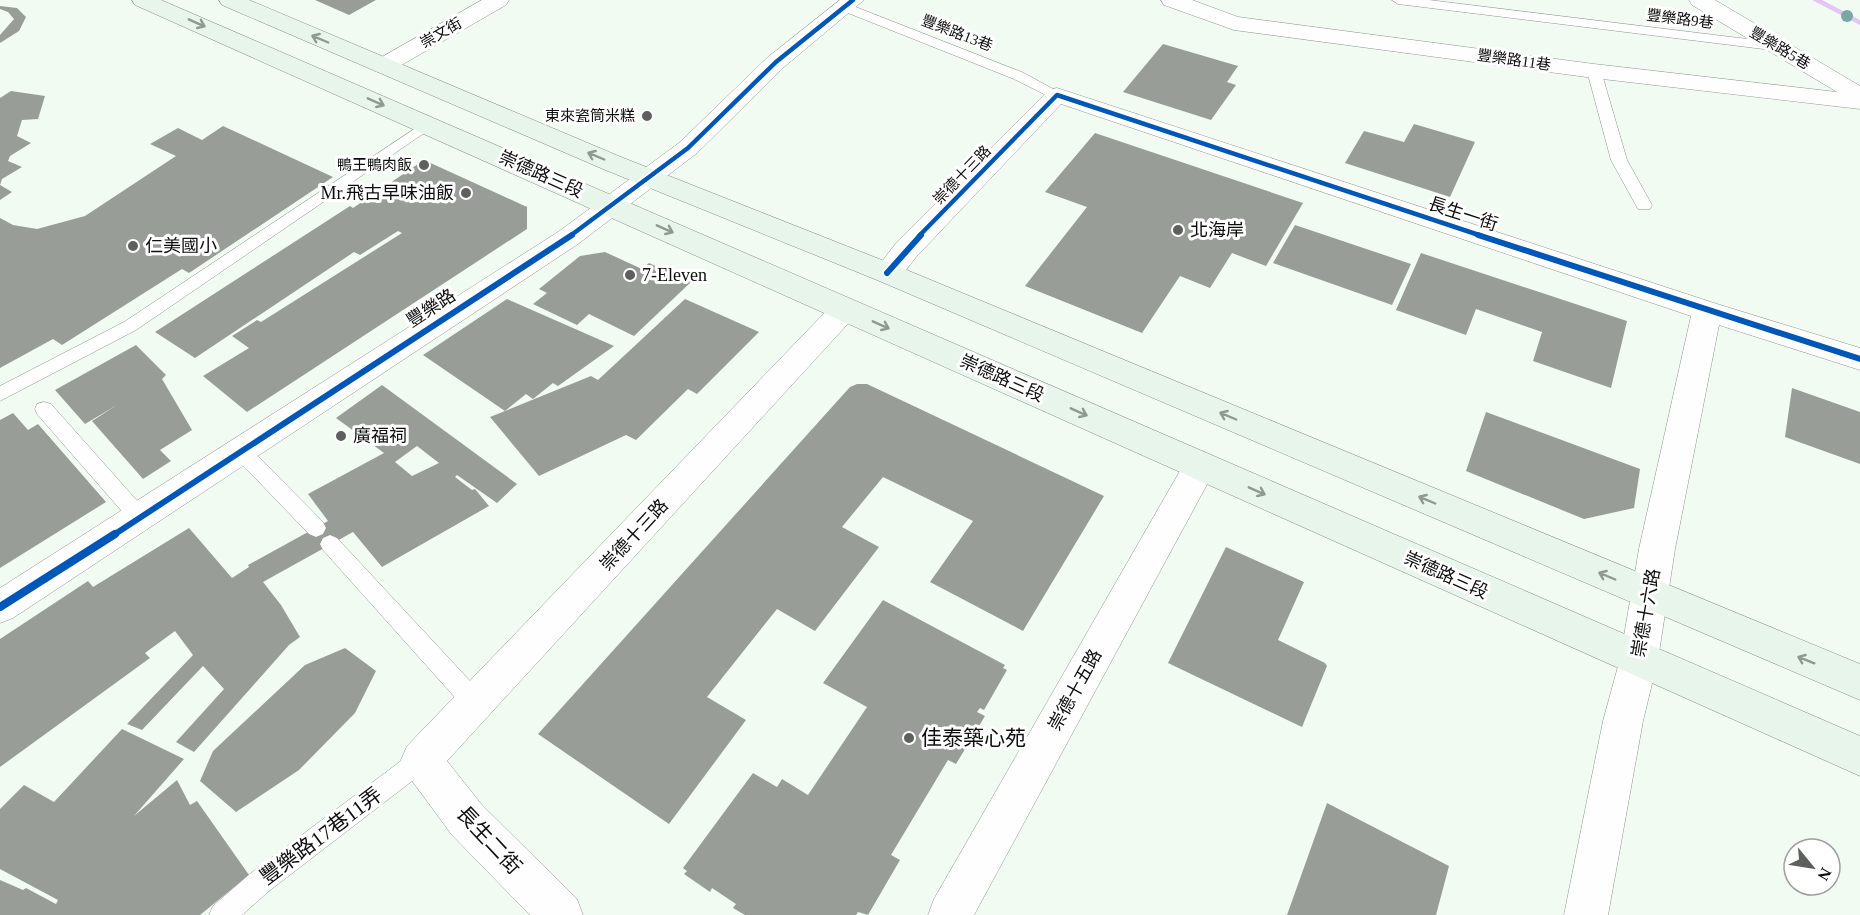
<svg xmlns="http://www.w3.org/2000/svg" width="1860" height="915" viewBox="0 0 1860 915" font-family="'Times New Roman','Noto Sans TC',serif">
	<rect width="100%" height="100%" fill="#f1fbf2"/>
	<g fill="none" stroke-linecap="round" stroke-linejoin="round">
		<path fill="#e4c6f6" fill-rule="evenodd" d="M1812,0H1822L1860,20V25Z"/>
	</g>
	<path fill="#989e97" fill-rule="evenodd" d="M315,0H376L349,15Z
		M0,6L17,8L26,17L19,31L0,43V35L14,19L8,12L0,9Z
		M1163,44L1238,66L1227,82L1236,85L1211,120L1123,92Z
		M11,91L45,96L38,119L22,120L17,136L31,143L10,156L8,161L22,167L2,179L0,185V98Z
		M1414,124L1475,142L1450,197L1345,163L1364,131L1404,142Z
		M223,126L333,177L189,273L182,269L62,345L53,339L0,368V218L13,225L37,229L85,216L176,156L150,144L178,128L202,140Z
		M1095,133L1303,203L1266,266L1232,253L1210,288L1180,276L1142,333L1025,286L1087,207L1045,192Z
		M424,160L527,207V229L247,412L203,376L249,348L232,336L257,320L261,322L402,233L398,231L360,255L354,252L195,358L155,332L350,206L353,208Z
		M0,185L12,192L0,200Z
		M1295,225L1411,264L1392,305L1273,263Z
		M605,252L642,269L649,263L691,282L634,336L589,314L577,325L533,304L547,293L539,289L580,256Z
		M1421,253L1627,321L1611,388L1533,361L1542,332L1476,309L1466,335L1396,310Z
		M507,299L614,346L558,386L553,383L533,399L526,394L505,411L591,376L598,380L685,299L759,332L697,394L688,389L636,440L626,435L539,476L490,417L505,411L423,355Z
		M136,345L166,375L162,379L192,430L160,450L171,461L143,479L92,421L117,405L85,424L55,390Z
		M857,384H867L1104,496L1023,631L930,582L973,521L883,477L842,527L879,547L815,631L777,609L707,697L746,720L669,824L538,734L850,387Z
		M382,385L517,484L497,503L457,475L455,477L472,490L475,489L489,506L382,567L353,532L263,582L281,605L300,637L289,645L194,752L176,742L224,689L203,666L142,730L127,724L193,655L175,631L145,653L150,658L0,767V639L88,581L93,587L189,528L232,578L249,567L248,565L328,521L308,494L384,453L336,418ZM417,446L439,463L412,476L395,462Z
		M1792,388L1860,412V464L1785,437Z
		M1486,412L1640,469L1634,508L1584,519L1466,471Z
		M13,413L28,430L38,424L106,502L0,568V420Z
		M1226,547L1304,582L1278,640L1325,663L1327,666L1302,727L1168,663Z
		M883,600L1005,665L1003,668L1007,670L984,710L980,708L977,712L985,716L956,764L948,760L891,855L900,860L868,915L858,912L856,915H745L733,908L736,904L712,888L710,892L684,874L687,871L683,868L753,773L777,787L782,779L808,795L867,707L823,683Z
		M345,648L376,671L355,713L299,770L236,812L200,781L213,751L305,665Z
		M122,729L184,759L134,816L177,780L190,805L197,801L249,875L200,915H0V880L23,890L26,888L56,904L58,900L0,869V809L24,785L54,802Z
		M1327,803L1449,866L1436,915H1287Z"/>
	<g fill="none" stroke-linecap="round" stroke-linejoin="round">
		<g stroke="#909490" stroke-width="1">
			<path id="service" d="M1392,0H1429L1780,43L1787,47L1780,51L1398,4Z
				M843,2L1024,73L1064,95L1057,99L1052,98L1014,79L838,9L837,6Z
				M1594,67L1601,71L1627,160L1652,205L1650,209H1638L1611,160L1587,71Z
				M428,120L433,121L435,124L433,127L136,330L0,401V386L124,322Z
				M44,402L51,404L147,512L150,518L147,524L140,526L133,524L37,414L35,409L37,404Z
				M241,443L248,446L323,522L326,528L323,534L316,537L309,534L234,456L231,451L234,446Z
				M330,535L337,538L484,696L488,704L484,712L476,715L468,712L323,550L320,544L323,538Z
				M421,748L429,752L433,760L429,768L269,891L242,915H209L213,906L251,873L413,752Z"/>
		</g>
		<g stroke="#909490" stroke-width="1">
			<path id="minor" d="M482,0H509L506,5L391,71L383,73L375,71L371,66L375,61Z
				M1161,0H1192L1238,17L1594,64L1837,92L1692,5L1689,0H1715L1860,86V109L1594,78L1234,30L1164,5Z
				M1057,88L1717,304L1860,348V370L1719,325L1675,549L1658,659L1643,721L1608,915H1564L1603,721L1620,659L1639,549L1691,316L1061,104L917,256C904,271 899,286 877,280L873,273L897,242L1049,90Z
				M845,299L855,302L860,309L855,316L447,761L482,805L577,899L583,915H530L452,835L407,774L401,760L407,746L835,302Z
				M1200,453L1212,457L1217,466L974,915H928L934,899L1188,457Z"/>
		</g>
		<g stroke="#909490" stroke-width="1">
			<path id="tertiary" d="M840,0H864L784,67L697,153L578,244L13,618L0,623V588L558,232L679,143L768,57Z"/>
		</g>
		<g stroke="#868b87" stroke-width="1">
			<path id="secondary" d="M132,0H161L1860,736V776L135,5Z
				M219,0H249L621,157L897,266L1860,664V700L877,280L603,169L222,5Z"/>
		</g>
		<use href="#service" fill="#fdfefd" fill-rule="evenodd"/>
		<use href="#minor" fill="#fdfefd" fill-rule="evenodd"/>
		<use href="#tertiary" fill="#fdfefd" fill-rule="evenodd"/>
		<use href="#secondary" fill="#e8f5ea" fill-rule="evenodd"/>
		<g stroke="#fff" stroke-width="8">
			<path id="cycleway-far2" d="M570,236L688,148L776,62L853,0
				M919,236L1057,95L1482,236"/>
		</g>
		<g stroke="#fff" stroke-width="10">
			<path id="cycleway-far1" d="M1478,235L1860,359
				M887,273L921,235
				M112,536L572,235"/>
		</g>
		<g stroke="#fff" stroke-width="11">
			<path id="cycleway" d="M0,607L115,534"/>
		</g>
		<use href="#cycleway-far2" stroke="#0057b8" stroke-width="4.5"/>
		<use href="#cycleway-far1" stroke="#0057b8" stroke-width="6"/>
		<use href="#cycleway" stroke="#0057b8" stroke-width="8"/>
	</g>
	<circle fill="#7ca6a5" cx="1847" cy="16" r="6"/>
	<defs><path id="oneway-shaft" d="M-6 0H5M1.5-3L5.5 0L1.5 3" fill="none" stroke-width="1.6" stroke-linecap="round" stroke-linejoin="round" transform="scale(1.5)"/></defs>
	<g stroke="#909892">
		<use href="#oneway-shaft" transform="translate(197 23) rotate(24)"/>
		<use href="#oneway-shaft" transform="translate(320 39) rotate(-157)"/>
		<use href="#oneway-shaft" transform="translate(376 102) rotate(24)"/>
		<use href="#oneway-shaft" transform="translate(596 156) rotate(-157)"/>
		<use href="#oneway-shaft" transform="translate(665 229) rotate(24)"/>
		<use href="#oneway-shaft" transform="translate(881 325) rotate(24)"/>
		<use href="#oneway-shaft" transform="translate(1079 412) rotate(24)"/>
		<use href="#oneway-shaft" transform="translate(1228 416) rotate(-157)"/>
		<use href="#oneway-shaft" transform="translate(1257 491) rotate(24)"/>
		<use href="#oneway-shaft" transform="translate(1427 500) rotate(-157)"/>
		<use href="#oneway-shaft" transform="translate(1607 576) rotate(-157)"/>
		<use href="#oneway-shaft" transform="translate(1806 660) rotate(-158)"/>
	</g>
	<g fill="#5d605d" stroke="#fff" stroke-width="2">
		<circle cx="647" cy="116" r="6"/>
		<circle cx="424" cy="165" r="6"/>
		<circle cx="466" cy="193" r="6"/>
		<circle cx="1178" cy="230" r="6"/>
		<circle cx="133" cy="246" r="6"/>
		<circle cx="630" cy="275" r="6"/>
		<circle cx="341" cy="436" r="6"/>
		<circle cx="909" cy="738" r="6"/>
	</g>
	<g text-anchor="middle" stroke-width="6" stroke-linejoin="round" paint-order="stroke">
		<g font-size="15" fill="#0d0d0d" stroke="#fff">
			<text transform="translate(1680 19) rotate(7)" y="5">豐樂路9巷</text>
			<text transform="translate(441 33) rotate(-30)" y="5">崇文街</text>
			<text transform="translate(957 33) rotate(21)" y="5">豐樂路13巷</text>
			<text transform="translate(1780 48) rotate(31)" y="5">豐樂路5巷</text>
			<text transform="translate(1514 60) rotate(8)" y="5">豐樂路11巷</text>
			<text transform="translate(962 175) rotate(-46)" y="5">崇德十三路</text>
		</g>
		<g font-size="15" fill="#0d0d0d" stroke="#fff" text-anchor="end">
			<text x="635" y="121">東來瓷筒米糕</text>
			<text x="412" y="170">鴨王鴨肉飯</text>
		</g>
		<g font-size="18" fill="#0d0d0d" stroke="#fff">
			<text transform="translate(541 174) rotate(24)" y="6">崇德路三段</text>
			<text transform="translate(1463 214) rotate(18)" y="6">長生一街</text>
			<text transform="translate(431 308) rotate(-33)" y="6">豐樂路</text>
			<text transform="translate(1002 378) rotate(24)" y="6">崇德路三段</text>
			<text transform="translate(634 535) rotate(-47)" y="6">崇德十三路</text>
			<text transform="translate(1446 575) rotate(24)" y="6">崇德路三段</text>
			<text transform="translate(1646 613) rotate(-80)" y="6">崇德十六路</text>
			<text transform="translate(1075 690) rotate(-61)" y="6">崇德十五路</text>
		</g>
		<g font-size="18" fill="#0d0d0d" stroke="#fff" text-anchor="start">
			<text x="454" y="199" text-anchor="end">Mr.飛古早味油飯</text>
			<text x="1190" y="236">北海岸</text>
			<text x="145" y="252">仁美國小</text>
			<text x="642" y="281">7-Eleven</text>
			<text x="353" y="442">廣福祠</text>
		</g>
		<g font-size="21" fill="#0d0d0d" stroke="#fff" text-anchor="start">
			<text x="921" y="745">佳泰築心苑</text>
		</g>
		<g font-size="21" fill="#0d0d0d" stroke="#fff">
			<text transform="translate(321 836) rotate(-37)" y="7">豐樂路17巷11弄</text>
			<text transform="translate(489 840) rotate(47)" y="7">長生二街</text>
		</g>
	</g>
	<g transform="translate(1812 867) rotate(120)"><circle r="28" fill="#ffffff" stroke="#9e9e9e" stroke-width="1.5"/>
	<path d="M0-4.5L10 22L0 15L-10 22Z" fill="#5d605d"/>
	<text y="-9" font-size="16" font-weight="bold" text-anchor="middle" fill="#0d0d0d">N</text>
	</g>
</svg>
